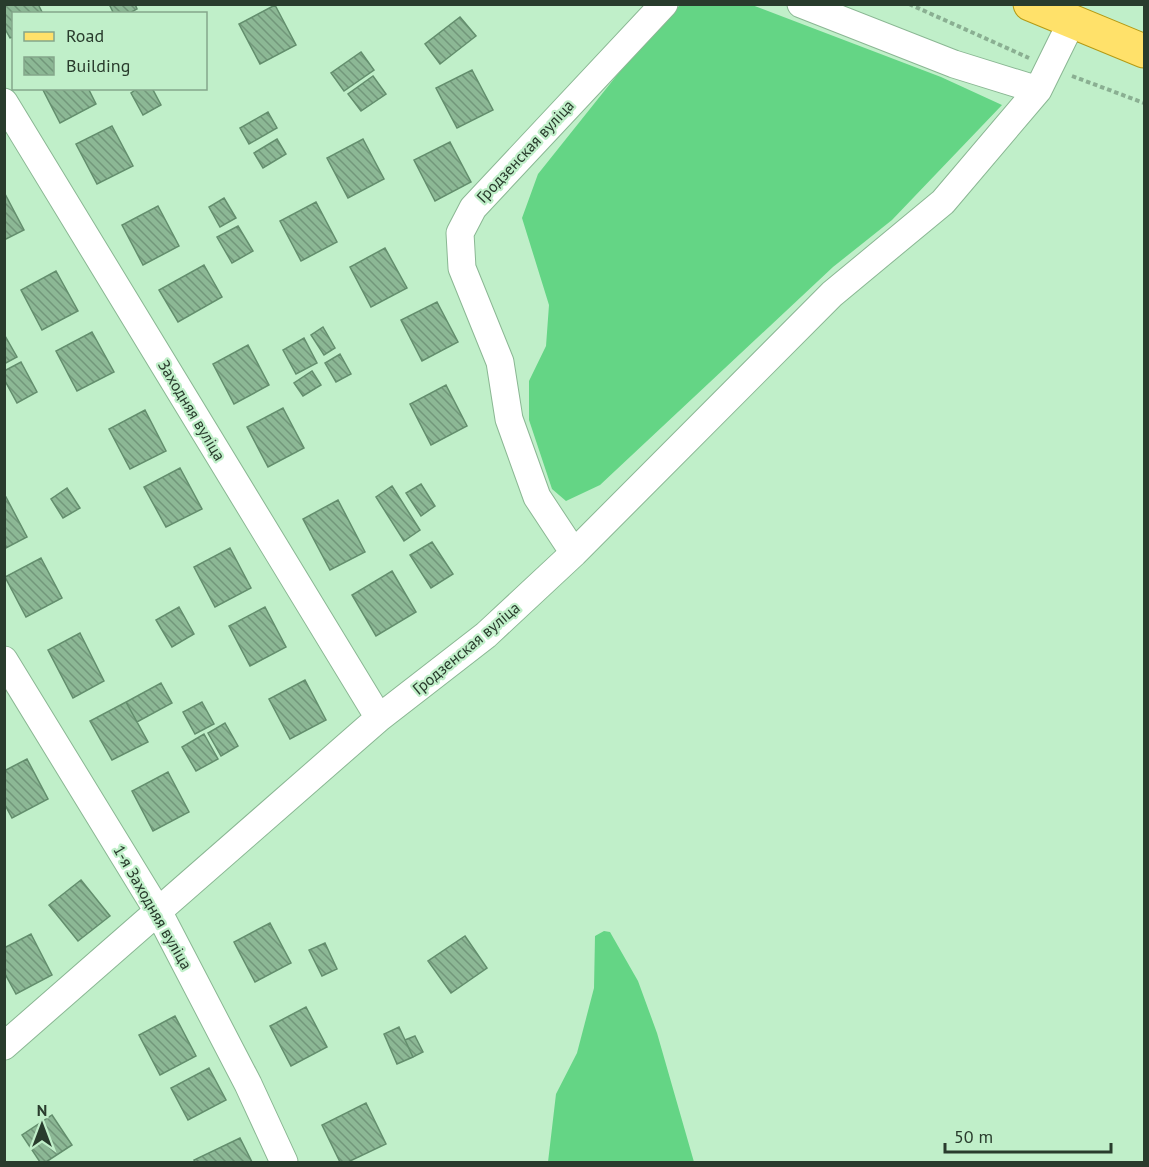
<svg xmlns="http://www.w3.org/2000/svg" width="1149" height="1167" viewBox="0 0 1149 1167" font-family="'PT Sans',sans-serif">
	<defs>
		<pattern id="building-back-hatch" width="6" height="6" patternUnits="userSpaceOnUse" patternTransform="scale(1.5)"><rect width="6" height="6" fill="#8cb895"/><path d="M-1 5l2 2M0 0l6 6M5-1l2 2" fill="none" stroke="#72977a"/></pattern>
	</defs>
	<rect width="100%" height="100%" fill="#c0efc9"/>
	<path fill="#64d585" d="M680,5H752L941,77L1002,105L892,220L833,267L600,485L566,501L552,489L529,420V381L546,346L549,305L522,218L538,174L645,40Z
		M604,931L610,932L638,981L657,1033L694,1162H548L556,1094L577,1053L594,988L595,936Z"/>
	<path fill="url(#building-back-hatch)" stroke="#638e6d" stroke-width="1.5" d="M4,4H38L43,14H14V37L10,38L4,27Z
		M109,4H135L137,9L128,14H114Z
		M275,5L296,45L260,64L239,24Z
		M460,17L476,36L440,64L425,44Z
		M361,52L374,70L344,91L331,73Z
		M472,70L493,110L457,128L436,88Z
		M373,76L386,94L361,111L348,94Z
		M42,88H88L96,104L60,123Z
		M138,88H152L161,105L143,115L131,93Z
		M268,112L277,128L249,144L240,128Z
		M112,126L133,166L97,184L76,144Z
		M277,139L286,154L263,168L254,153Z
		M363,139L384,179L348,198L327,158Z
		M450,142L471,182L435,201L414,160Z
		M4,192L24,230L4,240Z
		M224,198L236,218L220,227L209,207Z
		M316,202L337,242L301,261L280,221Z
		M158,206L179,246L143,265L122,225Z
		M238,226L253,251L232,263L217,237Z
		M385,248L407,288L371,307L350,267Z
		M204,265L222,297L178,322L159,290Z
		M56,271L78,311L42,330L21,290Z
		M437,302L458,342L422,361L401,320Z
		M323,327L335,348L324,355L311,335Z
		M92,332L114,372L77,391L56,351Z
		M4,334L17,357L4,364Z
		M304,338L317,363L296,374L283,350Z
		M248,345L269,385L234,404L213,364Z
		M340,354L351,374L336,382L325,363Z
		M21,362L37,392L17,403L4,379V371Z
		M312,371L321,385L303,396L294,383Z
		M446,385L467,426L431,445L410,404Z
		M283,408L304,448L268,467L247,427Z
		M145,410L166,451L130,469L109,429Z
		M180,468L202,509L166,527L144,487Z
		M421,484L435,506L421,516L406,493Z
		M392,486L420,530L404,541L376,497Z
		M67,488L80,508L63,518L51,499Z
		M6,497L27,537L4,549V498Z
		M338,500L365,552L330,570L303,519Z
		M432,542L453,574L431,588L410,555Z
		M230,548L251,588L215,607L194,567Z
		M41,558L62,598L26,617L5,577Z
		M392,571L416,612L376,636L352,595Z
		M179,607L194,634L172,647L156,620Z
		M265,607L286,647L250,666L229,626Z
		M80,633L104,681L73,698L48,650Z
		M305,680L326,720L290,739L269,699Z
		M161,683L172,703L137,722L126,702Z
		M126,702L148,742L112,760L90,721Z
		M202,702L214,724L195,734L183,712Z
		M225,723L238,746L221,756L208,733Z
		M204,734L218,759L196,771L182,747Z
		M27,759L48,799L12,818L4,803V771Z
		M168,772L189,812L153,831L132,791Z
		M81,880L110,916L78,941L49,905Z
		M270,923L291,963L255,982L234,942Z
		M31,934L52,975L16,994L4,972V948Z
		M465,936L487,968L451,993L428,961Z
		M325,943L337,969L322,976L309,950Z
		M306,1007L327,1047L291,1066L270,1026Z
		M175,1016L196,1056L160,1075L139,1035Z
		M399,1027L413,1057L397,1064L384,1034Z
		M415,1036L423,1052L413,1057L405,1040Z
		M209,1068L226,1100L188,1120L171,1088Z
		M366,1103L386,1144L348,1162H340L322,1125Z
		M52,1115L72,1145L46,1162H40L22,1135Z
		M240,1138L252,1162H195L194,1160Z"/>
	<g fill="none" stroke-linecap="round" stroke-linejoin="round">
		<g stroke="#8ab793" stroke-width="29">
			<path id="minor" d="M801,4L954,64L1038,90
				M4,102L379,718
				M574,553L832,294L943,202L1038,90L1072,21
				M4,660L159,913L248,1084L284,1162
				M4,1046L379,718L486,635L574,553L537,497L509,419L500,362L462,268L460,233L473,208L664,4"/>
		</g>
		<g stroke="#b49a14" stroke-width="35">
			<path id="major" d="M1030,4L1144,51"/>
		</g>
		<path stroke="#8aaf92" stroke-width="4" stroke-dasharray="4.5 3" stroke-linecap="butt" d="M909,4L1029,58
			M1072,76L1144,103"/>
		<use href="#minor" stroke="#fff" stroke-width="27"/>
		<use href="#major" stroke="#ffe16a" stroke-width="33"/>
	</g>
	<g text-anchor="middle" stroke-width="4.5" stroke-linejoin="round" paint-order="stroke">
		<g font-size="16" fill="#293c2d" stroke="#c0efc9">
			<text transform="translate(525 151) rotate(-47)" y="6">Гродзенская вуліца</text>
			<text transform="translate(192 410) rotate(59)" y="6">Заходняя вуліца</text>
			<text transform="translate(466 648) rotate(-40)" y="6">Гродзенская вуліца</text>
			<text transform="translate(153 907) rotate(60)" y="6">1-я Заходняя вуліца</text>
		</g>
	</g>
	<rect width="1149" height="1167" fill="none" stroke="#293c2d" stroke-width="12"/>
	<rect x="12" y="12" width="195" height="78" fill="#c0efc9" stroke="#84a78b" stroke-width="1.5"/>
	<rect x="24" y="32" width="30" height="9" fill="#ffe16a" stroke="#84a78b" stroke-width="1.5"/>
	<text x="66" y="42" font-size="18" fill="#293c2d">Road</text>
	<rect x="24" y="57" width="30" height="18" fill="url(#building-back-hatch)" stroke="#84a78b" stroke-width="1.5"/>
	<text x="66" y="72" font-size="18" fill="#293c2d">Building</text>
	<g transform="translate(42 1125)" stroke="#c0efc9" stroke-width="4.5" paint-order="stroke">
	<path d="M0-4.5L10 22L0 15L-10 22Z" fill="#293c2d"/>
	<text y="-9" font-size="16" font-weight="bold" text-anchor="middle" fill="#293c2d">N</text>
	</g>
	<path d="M945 1143v9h166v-9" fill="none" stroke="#293c2d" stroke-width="3"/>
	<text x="954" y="1143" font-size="18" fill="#293c2d" stroke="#c0efc9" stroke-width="4.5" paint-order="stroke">50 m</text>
</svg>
